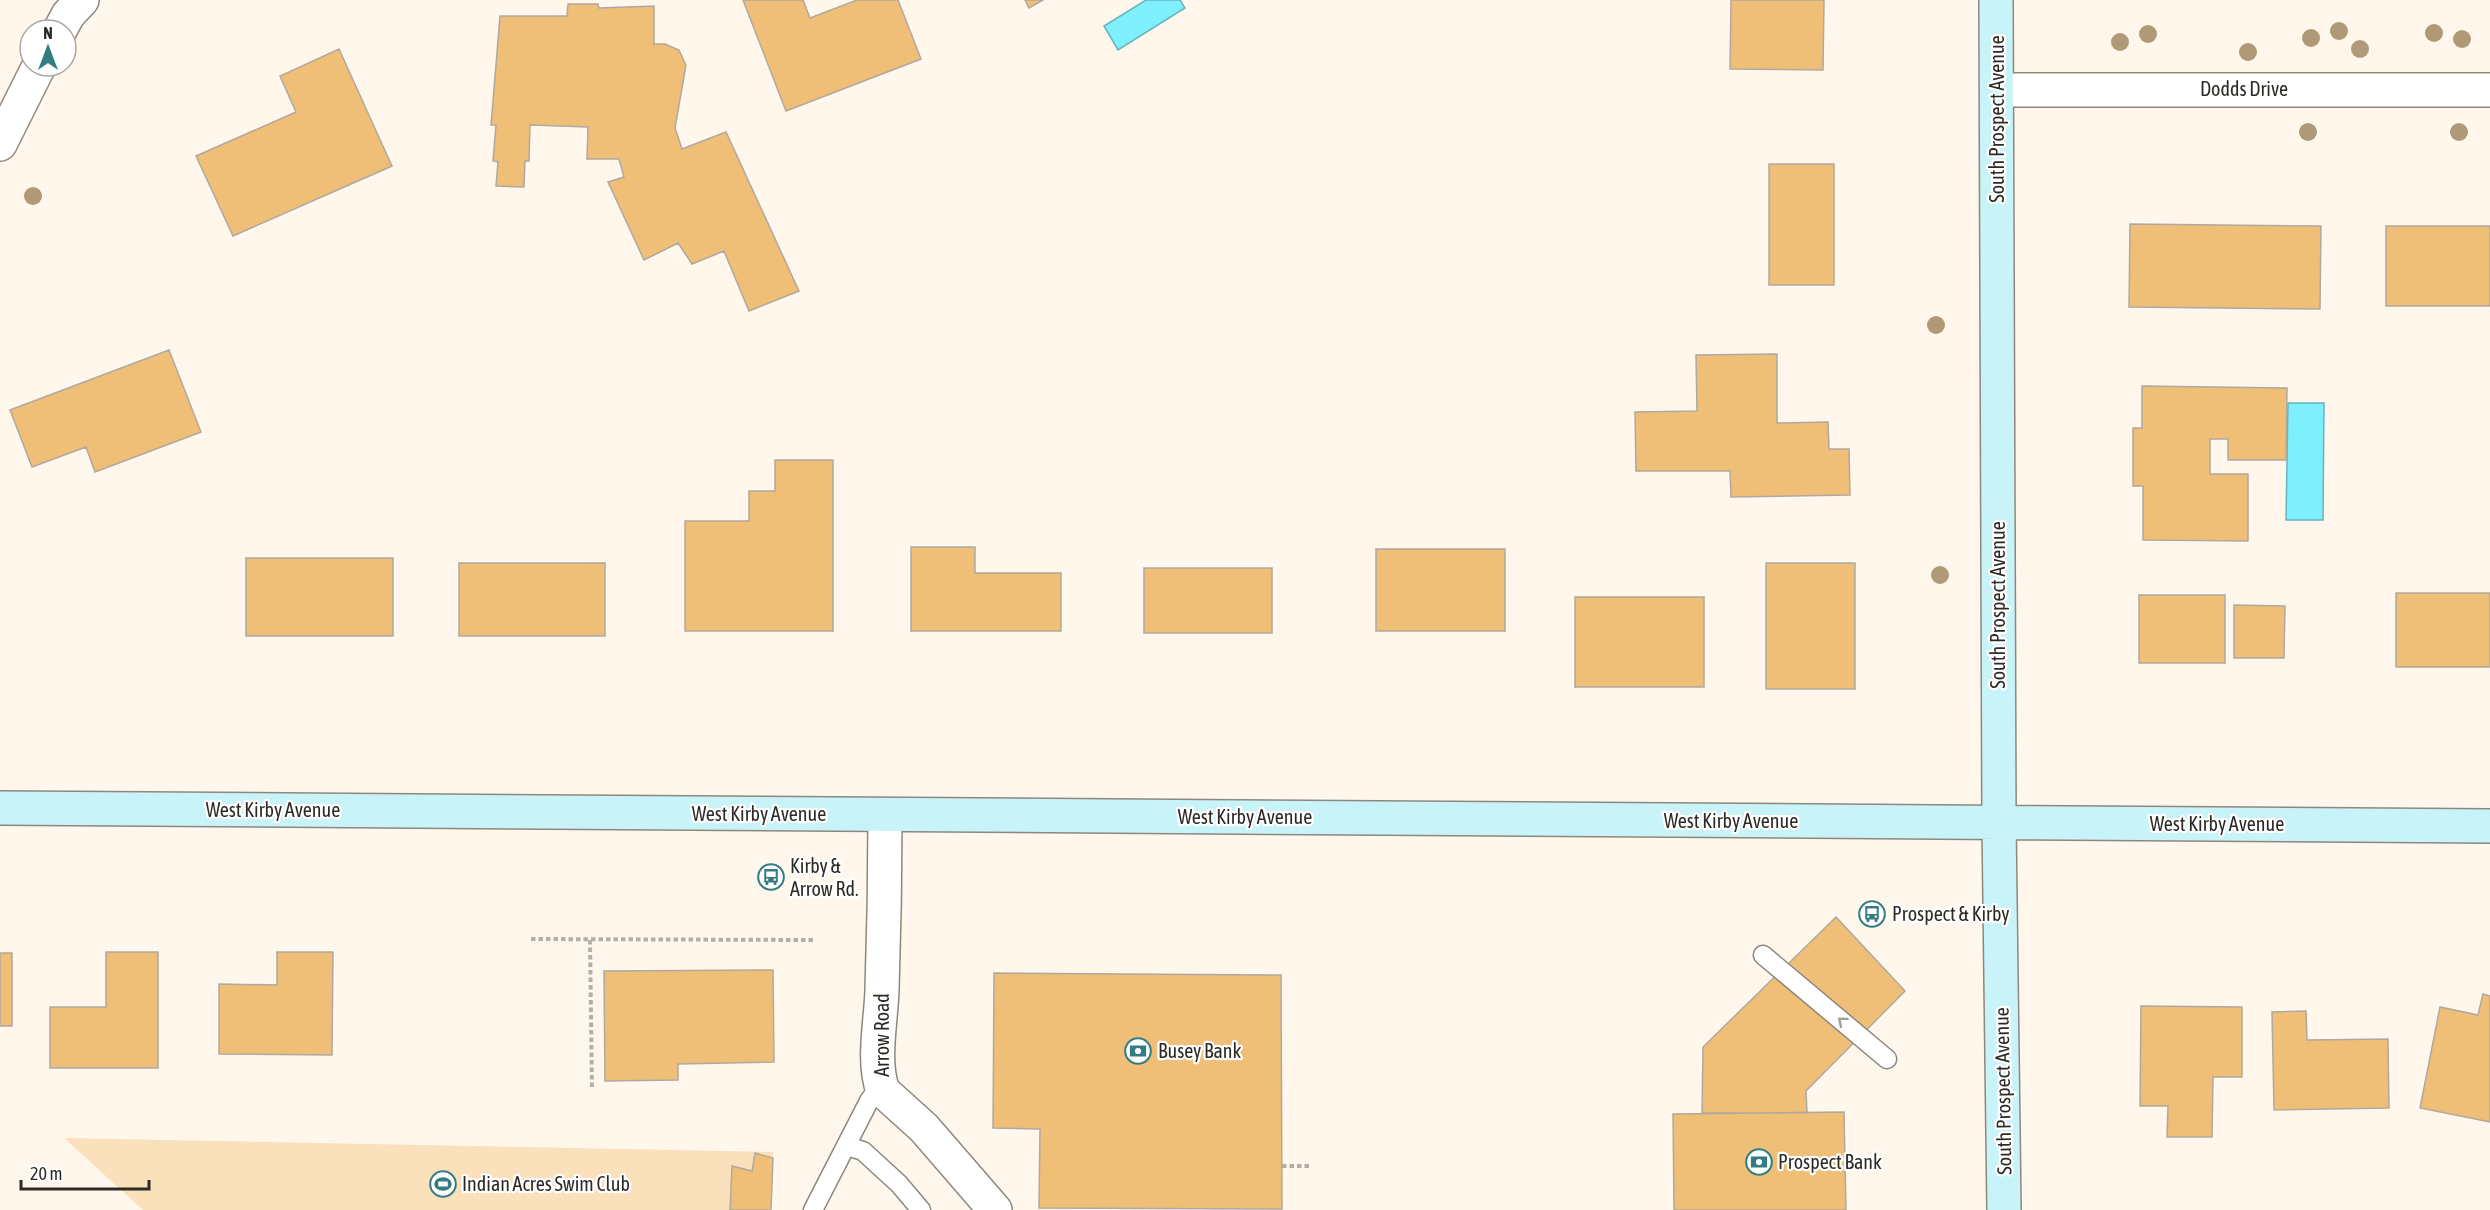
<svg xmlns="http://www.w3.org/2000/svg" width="2490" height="1210" viewBox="0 0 2490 1210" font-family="'Asap Condensed',sans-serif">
	<rect width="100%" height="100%" fill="#fff7ec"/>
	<path fill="#fbe1bb" d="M64,1138L773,1152L771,1210H143Z"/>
	<path fill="#7eeffc" stroke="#66b4bc" stroke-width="1.5" d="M1146,0H1180L1185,8L1118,50L1104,26Z
		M2288,403H2324L2323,520H2286Z"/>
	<path fill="#efbe77" stroke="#b0a99f" stroke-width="1.5" d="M743,0H803L810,18L857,0H898L921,59L786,111Z
		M1025,0H1043L1029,8Z
		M1731,0H1824L1823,70L1730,69Z
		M568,4H598L599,8L654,6V44H665L679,50L686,65L675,128L682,149L726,132L799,291L749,311L724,251L692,264L678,243L644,260L608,182L624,177L619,159H587L588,127L530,125L529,161H525L524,187L496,186L498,162L493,161L496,125H491L500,16H567Z
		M339,49L392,166L233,236L196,156L296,112L280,76Z
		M1769,164H1834V285H1769Z
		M2130,224L2321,226L2320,309L2129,307Z
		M2386,226H2490V306H2386Z
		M169,350L201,432L95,472L86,447L32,467L10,410Z
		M1777,354V423L1828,422L1829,449H1849L1850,495L1731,497L1730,471H1636L1635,412L1697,411L1696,355Z
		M2142,386L2287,388L2286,460H2228V439H2210V474H2248V541L2143,540V486H2133V428H2142Z
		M775,460H833V631H685V521H749V491H775Z
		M911,547H975V573H1061V631H911Z
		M1376,549H1505V631H1376Z
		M246,558H393V636H246Z
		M459,563H605V636H459Z
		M1766,563H1855V689H1766Z
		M1144,568H1272V633H1144Z
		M2396,593H2490V667H2396Z
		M2139,595H2225V663H2139Z
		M1575,597H1704V687H1575Z
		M2234,605L2285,606L2284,658H2234Z
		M1836,917L1905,991L1806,1091L1807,1113H1702L1703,1047Z
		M106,952H158V1068H50V1007H106Z
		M277,952H333L332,1055L219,1054V984L277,985Z
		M0,953H12V1026H0Z
		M773,970L774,1062L678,1064V1080L605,1081L604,971Z
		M994,973L1281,975L1282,1209L1039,1208L1040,1129L993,1128Z
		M2483,994L2490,996V1122L2420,1108L2440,1007L2478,1015Z
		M2141,1006L2242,1007V1077H2213L2212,1137H2167L2168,1106H2140Z
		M2306,1011L2307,1040L2388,1039L2389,1108L2274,1110L2272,1012Z
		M1844,1112L1846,1210H1674L1673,1114Z
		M755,1153L773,1158L771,1210H730L732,1166L752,1171Z"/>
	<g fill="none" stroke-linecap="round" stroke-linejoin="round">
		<g stroke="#8e877d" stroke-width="21">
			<path id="lane" d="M1763,955L1887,1059
				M847,1146L863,1151L899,1184L921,1210
				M813,1210L869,1101L881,1084"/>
		</g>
		<g stroke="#8e877d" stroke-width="36">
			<path id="street" d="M60,30L68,15L82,0
				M1997,90H2490
				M0,144L39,66
				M885,815C885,873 884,932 882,990C881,1023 872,1061 883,1091L924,1128L995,1210"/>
		</g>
		<g stroke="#8e877d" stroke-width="36">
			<path id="secondary" d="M1996,0L1999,823L2004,1210
				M0,808L2490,826"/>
		</g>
		<path stroke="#b4aea6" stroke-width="4" stroke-dasharray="4.5 3" stroke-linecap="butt" d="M531,939L813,940
			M590,940L592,1088
			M1282,1166H1309"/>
		<use href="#lane" stroke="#fff" stroke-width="18"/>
		<use href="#street" stroke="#fff" stroke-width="33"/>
		<use href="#secondary" stroke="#c8f3f8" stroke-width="33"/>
	</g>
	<g fill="#af9976">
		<circle cx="2339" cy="31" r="9"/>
		<circle cx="2434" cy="33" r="9"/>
		<circle cx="2148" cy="34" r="9"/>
		<circle cx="2311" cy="38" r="9"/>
		<circle cx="2462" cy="39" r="9"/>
		<circle cx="2120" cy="42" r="9"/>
		<circle cx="2360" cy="49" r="9"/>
		<circle cx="2248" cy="52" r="9"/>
		<circle cx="2308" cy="132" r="9"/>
		<circle cx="2459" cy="132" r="9"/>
		<circle cx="33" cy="196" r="9"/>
		<circle cx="1936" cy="325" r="9"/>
		<circle cx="1940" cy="575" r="9"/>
	</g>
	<defs><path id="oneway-chevron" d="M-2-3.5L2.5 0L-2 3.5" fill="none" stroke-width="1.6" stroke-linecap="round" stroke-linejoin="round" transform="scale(1.5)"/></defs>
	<use stroke="#a09f9d" href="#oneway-chevron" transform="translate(1842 1021) rotate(-140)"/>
	<defs>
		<g id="bus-ring" transform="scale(1.35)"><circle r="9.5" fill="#fff" stroke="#347c84" stroke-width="1.5"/><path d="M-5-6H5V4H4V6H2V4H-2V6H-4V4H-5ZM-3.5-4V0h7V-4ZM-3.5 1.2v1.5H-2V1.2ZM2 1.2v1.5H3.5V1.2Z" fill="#347c84"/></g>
		<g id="bank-ring" transform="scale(1.35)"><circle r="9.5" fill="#fff" stroke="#347c84" stroke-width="1.5"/><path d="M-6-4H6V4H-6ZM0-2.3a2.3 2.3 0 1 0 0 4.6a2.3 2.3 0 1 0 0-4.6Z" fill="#347c84"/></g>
		<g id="stadium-ring" transform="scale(1.35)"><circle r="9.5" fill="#fff" stroke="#347c84" stroke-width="1.5"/><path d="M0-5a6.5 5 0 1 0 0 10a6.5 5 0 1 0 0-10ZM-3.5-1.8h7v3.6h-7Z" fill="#347c84"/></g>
	</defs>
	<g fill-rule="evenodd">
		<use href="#bus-ring" x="771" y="877"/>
		<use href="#bus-ring" x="1872" y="914"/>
		<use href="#bank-ring" x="1138" y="1051"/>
		<use href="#bank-ring" x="1759" y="1162"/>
		<use href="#stadium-ring" x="443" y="1184"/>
	</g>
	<g text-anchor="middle" stroke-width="4.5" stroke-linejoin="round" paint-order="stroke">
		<g font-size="20" fill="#2d2a26" stroke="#fff">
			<text x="2244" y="96">Dodds Drive</text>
			<text transform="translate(1997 119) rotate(-90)" y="7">South Prospect Avenue</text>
			<text transform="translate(1998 605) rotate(-90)" y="7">South Prospect Avenue</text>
			<text x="273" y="817">West Kirby Avenue</text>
			<text x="759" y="821">West Kirby Avenue</text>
			<text x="1245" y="824">West Kirby Avenue</text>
			<text x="1731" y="828">West Kirby Avenue</text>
			<text x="2217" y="831">West Kirby Avenue</text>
			<text transform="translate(882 1035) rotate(-90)" y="7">Arrow Road</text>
			<text transform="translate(2003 1091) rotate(-91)" y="7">South Prospect Avenue</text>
		</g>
		<g font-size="20" fill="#2d2a26" stroke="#fff" text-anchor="start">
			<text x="790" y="873">Kirby &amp;<tspan x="790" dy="23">Arrow Rd.</tspan></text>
			<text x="1892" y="921">Prospect &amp; Kirby</text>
			<text x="1158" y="1058">Busey Bank</text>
			<text x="1778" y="1169">Prospect Bank</text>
			<text x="462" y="1191">Indian Acres Swim Club</text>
		</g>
	</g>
	<g transform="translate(48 48)"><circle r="28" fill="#ffffff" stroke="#abaaa8" stroke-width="1.5"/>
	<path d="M0-4.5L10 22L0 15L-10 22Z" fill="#347c84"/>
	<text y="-9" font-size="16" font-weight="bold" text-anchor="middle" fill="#2d2a26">N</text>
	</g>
	<path d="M21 1180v9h128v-9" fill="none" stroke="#2d2a26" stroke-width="3"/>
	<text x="30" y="1180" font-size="18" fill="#2d2a26" stroke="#ffffff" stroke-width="4.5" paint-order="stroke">20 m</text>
</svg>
